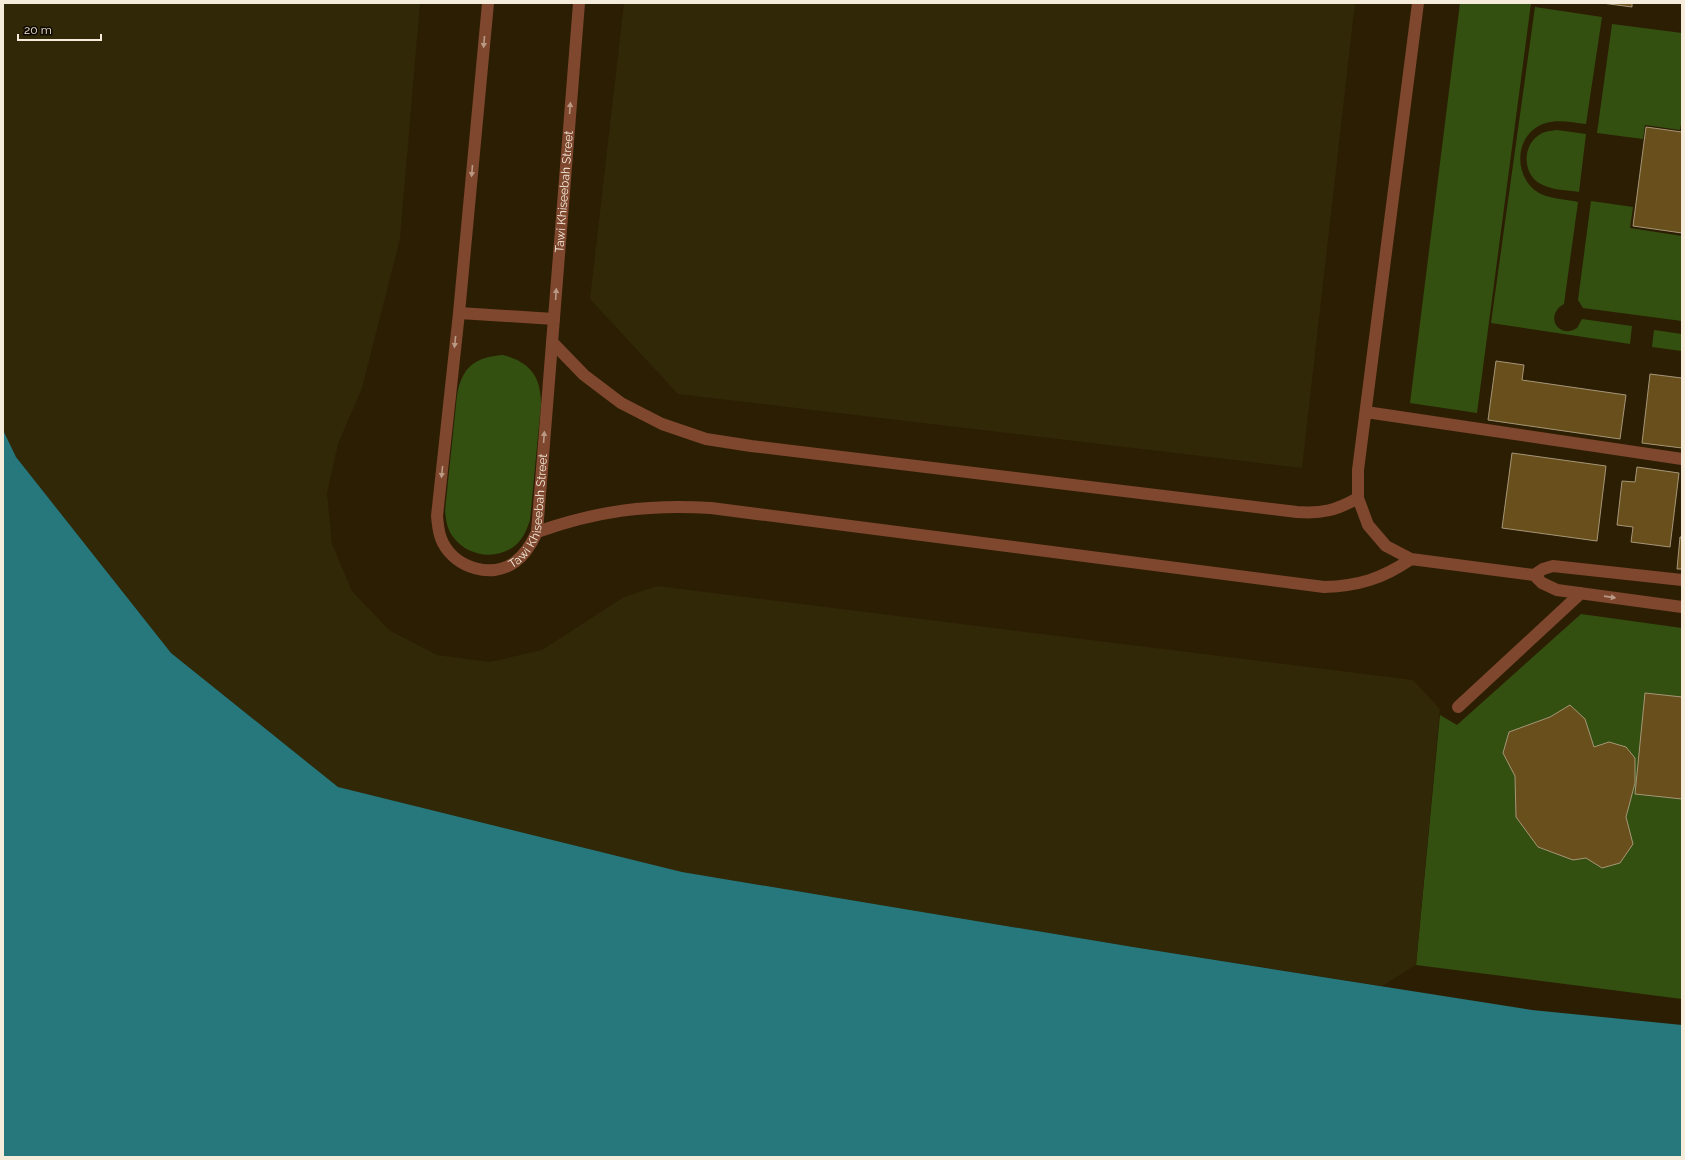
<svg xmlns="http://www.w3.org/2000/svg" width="1685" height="1160" viewBox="0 0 1685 1160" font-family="Raleway,sans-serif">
	<rect width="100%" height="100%" fill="#2c1e03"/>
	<path fill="#335011" d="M1460,3H1531L1477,413L1410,403Z
		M1535,7L1602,17L1586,124C1573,123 1559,119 1546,123C1514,132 1512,177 1539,193C1550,199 1566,199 1578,202L1564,304C1544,315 1558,340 1577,328L1582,319L1632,326L1630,344L1491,323Z
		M1612,24L1682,33V119L1680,130L1645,125L1643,139L1597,133Z
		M1557,130L1586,134L1579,192C1566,190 1550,190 1539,183C1523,173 1522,146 1539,135C1544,131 1550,131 1557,130Z
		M1591,201L1633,207L1630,228L1682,236V321L1583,308L1578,300Z
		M1654,330L1682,334V351L1652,347Z
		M503,355C530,362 541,376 541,404L530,520C527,529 524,537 517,544C498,561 468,557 453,537C447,529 446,520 445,511L457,395C462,367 475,357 503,355Z
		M1581,614L1682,628V999L1416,965L1440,715L1457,725Z"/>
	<path fill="#302806" d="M3,3H420L400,239L362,388L338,444L327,493L332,544L352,591L389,630L437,655L490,662L542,650L624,597L657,586L1413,680L1440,709L1416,965L1382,986L1133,947L682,872L338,787L171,653L16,457L3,430Z
		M624,3H1355L1302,468L678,394L590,299Z"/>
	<path fill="#27787c" d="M3,430L16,457L171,653L338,787L682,872L1133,947L1532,1010L1682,1025V1157H3Z"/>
	<path fill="#684f1b" stroke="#a69678" d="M1602,3H1632V7Z
		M1646,127L1682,132V233L1633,226Z
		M1496,361L1524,365L1522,380L1626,395L1620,439L1488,420Z
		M1650,374L1682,378V448L1642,443Z
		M1512,453L1606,466L1597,541L1502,528Z
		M1637,467L1679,473L1670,547L1631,542L1633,527L1617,525L1622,481L1635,482Z
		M1680,537H1682V569H1677Z
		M1645,693L1682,697V799L1635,794Z
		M1570,705L1585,719L1594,747L1609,742L1626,747L1635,758V783L1626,817L1633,844L1620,863L1602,868L1586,858L1573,860L1538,847L1516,817L1515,776L1503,753L1509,732L1550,717Z"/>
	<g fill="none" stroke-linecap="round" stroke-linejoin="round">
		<path stroke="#7e472e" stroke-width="12" d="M1418,3L1358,470V498L1368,525L1386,546L1411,559L1534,575L1542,583L1557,590L1682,607
			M552,342L584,375L621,403L662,424L706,439L751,446L1297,512C1322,514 1337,510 1358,498
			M1366,412L1682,459
			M537,532C597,511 647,504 711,508L1324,587C1358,586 1382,579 1411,559
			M1534,575L1543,569L1553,566L1682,580
			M1458,707L1581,593"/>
		<g stroke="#7e472e" stroke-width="12">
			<path id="s1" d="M488,3L459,313L437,516C438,525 438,534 443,543C456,568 492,579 515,562C526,554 532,543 537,532L579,3"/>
			<path d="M459,313L554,319"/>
		</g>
	</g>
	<defs><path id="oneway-solid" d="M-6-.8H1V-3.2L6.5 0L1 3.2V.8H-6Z"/></defs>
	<g fill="#ba9a85">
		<use href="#oneway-solid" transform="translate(484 42) rotate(95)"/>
		<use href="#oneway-solid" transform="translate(570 108) rotate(-86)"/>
		<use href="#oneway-solid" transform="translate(472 171) rotate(95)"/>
		<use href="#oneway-solid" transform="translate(556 294) rotate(-86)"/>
		<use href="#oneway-solid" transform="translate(455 342) rotate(96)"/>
		<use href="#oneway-solid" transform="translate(544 437) rotate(-86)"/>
		<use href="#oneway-solid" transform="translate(442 472) rotate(96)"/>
		<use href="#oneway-solid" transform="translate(1610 597) rotate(8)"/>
	</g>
	<g text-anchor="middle" stroke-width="3" stroke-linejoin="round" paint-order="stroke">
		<g font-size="12" fill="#f5ecdc" stroke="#0f0902">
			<text dy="4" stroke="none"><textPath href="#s1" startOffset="1006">Tawi Khiseebah Street</textPath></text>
			<text dy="4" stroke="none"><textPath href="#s1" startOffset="682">Tawi Khiseebah Street</textPath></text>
		</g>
	</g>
	<rect width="1685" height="1160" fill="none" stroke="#f5ecdc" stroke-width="8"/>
	<path d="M18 34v6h83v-6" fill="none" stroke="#f5ecdc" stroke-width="2"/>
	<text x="24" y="34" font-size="12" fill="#f5ecdc" stroke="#0f0902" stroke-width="3" paint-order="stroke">20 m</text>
</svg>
